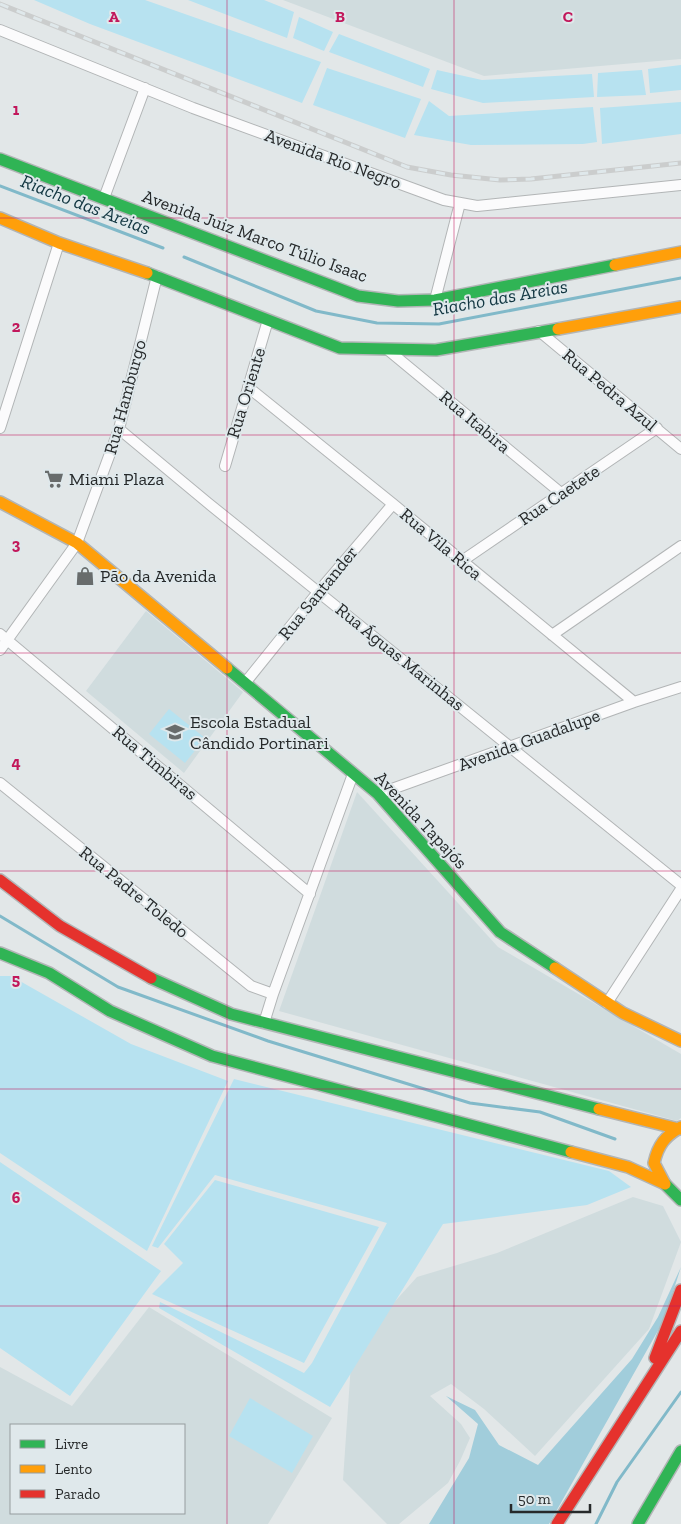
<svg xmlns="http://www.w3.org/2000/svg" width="681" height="1524" viewBox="0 0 681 1524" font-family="'Zilla Slab',serif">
	<rect width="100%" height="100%" fill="#e2e7e8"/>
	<path fill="#d0dcde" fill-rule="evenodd" d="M283,0H681V59L484,76Z
		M146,611L243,692L184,773L86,691Z
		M357,792L498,947L681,1054V1118L677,1121L279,1011Z
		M633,1197L663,1206L681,1242L649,1329L535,1456L484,1409L451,1384L430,1396L461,1424L470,1438L460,1461L448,1483L399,1524H387L343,1480L352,1349L417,1277L497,1253Z
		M149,1307L332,1418L268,1524H0V1367L72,1406ZM11,1425H184V1513H11Z"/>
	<path fill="#b7e2f0" d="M34,0H145L321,62L302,103L90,24Z
		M188,0H264L294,12L287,38Z
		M299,17L333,32L324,51L293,38Z
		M339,34L430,69L423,87L329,52Z
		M681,65V90L650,93L648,69Z
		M327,68L421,99L405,138L313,105Z
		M437,70L482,80L592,74L594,97L483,103L431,89Z
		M642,70L646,95L597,97L598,73Z
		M429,101L449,116L593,107L597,142L583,144L471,145L414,135Z
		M681,102V134L602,144L600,108Z
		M169,709L205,738L185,763L149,734Z
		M0,976H11L131,1044L228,1081L147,1251L0,1153Z
		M234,1079L609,1171L631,1187L587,1205L443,1224L330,1407L159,1308L160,1302L304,1373L312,1363L387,1223L215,1175L158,1248L152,1246Z
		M0,1162L161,1271L70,1396L0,1348Z
		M215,1180L379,1227L304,1363L152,1294L183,1263L164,1244Z
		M250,1398L313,1436L292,1473L229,1436Z"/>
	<path fill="#a1cddb" d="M681,1267L664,1320L549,1524H429L469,1458L478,1424L446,1396L475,1410L499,1445L538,1465L632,1359L658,1317Z"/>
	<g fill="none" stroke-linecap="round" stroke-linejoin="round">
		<path stroke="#81b9c9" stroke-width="3" d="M0,186L163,248
			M184,257L316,311L377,323L439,324L681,278
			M0,916L118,987L268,1041L470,1103L540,1112L615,1139
			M596,1524L617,1482L681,1392"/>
		<g stroke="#b2b5b6" stroke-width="12">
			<path id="street" d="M0,30L193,108L444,200L477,206L681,185
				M104,198L145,88
				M435,300L460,203
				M539,331L681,449
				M388,350L561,493
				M248,387L393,504L634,702
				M0,428L59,243
				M119,429L208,503L681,885
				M225,466L268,320
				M462,561L657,428
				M0,634L310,894
				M552,635L681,546
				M0,650L77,543L119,429L157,276
				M245,683L319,591L393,504
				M0,783L251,986L273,994
				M378,794L634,702L681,687
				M607,1003L681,889
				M264,1023L273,994L353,774"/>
		</g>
		<g stroke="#b2b5b6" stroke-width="14">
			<path id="fast" d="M0,159L358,296L398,301L435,300L615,265
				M147,273L340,348L436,350L558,329
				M227,668L378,794L500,932L555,968
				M0,953L49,973L110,1011L212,1056L571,1152
				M151,978L231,1014L599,1109
				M665,1184L681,1200
				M638,1524L681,1451"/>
		</g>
		<g stroke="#b2b5b6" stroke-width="14">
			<path id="slow" d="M0,218L59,243L147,273
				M615,265L681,252
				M558,329L681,307
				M0,502L77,543L227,668
				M555,968L623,1013L681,1041
				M599,1109L679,1129
				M679,1129H681
				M571,1152L628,1167L665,1184
				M665,1184L654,1163C658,1145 665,1136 681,1127"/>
		</g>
		<g stroke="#b2b5b6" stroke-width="14">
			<path id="jam" d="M0,880L60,926L151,978
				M655,1358L681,1290
				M557,1524L681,1331"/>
		</g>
		<use href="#street" stroke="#fbfbfc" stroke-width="10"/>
		<use href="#fast" stroke="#30b455" stroke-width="11"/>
		<use href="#slow" stroke="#ff9f0a" stroke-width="11"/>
		<use href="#jam" stroke="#e5322d" stroke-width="11"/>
		<g stroke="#cbcdcd" stroke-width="5">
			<path id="rail" d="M0,4L407,167L451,175L500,180L531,179L681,163"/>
		</g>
		<use href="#rail" stroke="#dfe8eb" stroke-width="3" stroke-dasharray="9" stroke-linecap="butt"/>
	</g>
	<path fill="none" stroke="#c2185b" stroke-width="1" stroke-opacity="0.55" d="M227,0V1524M454,0V1524M0,218H681M0,435H681M0,653H681M0,871H681M0,1089H681M0,1306H681"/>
	<defs>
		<g id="supermarket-bare" transform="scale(1.5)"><path d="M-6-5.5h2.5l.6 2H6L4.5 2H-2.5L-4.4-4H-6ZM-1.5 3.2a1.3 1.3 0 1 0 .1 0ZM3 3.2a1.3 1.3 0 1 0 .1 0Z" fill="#686c6c" stroke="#dfe8eb" stroke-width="2.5" paint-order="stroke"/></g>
		<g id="shop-bare" transform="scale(1.5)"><path d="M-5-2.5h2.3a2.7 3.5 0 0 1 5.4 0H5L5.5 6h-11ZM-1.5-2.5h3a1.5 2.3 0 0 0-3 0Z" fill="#686c6c" stroke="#dfe8eb" stroke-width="2.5" paint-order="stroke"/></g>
		<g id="school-bare" transform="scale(1.5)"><path d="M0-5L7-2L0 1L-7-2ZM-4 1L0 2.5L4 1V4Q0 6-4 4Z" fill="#686c6c" stroke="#dfe8eb" stroke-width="2.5" paint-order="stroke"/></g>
	</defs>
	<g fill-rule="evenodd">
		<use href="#supermarket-bare" x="54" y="479"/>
		<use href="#shop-bare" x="85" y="576"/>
		<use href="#school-bare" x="175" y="732"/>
	</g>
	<g text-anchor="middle" stroke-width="4" stroke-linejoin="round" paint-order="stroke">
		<g font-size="18" fill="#26292a" stroke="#dfe8eb">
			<text transform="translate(333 159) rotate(20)" y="6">Avenida Rio Negro</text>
			<text transform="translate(255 236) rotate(20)" y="6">Avenida Juiz Marco Túlio Isaac</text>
			<text transform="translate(610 390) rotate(40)" y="6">Rua Pedra Azul</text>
			<text transform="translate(246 393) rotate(-73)" y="6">Rua Oriente</text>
			<text transform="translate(125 397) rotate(-75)" y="6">Rua Hamburgo</text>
			<text transform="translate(475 422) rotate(40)" y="6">Rua Itabira</text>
			<text transform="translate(559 495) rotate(-34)" y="6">Rua Caetete</text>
			<text transform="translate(441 544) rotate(40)" y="6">Rua Vila Rica</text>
			<text transform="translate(318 593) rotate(-51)" y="6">Rua Santander</text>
			<text transform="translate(400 657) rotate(39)" y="6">Rua Águas Marinhas</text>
			<text transform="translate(529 740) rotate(-20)" y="6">Avenida Guadalupe</text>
			<text transform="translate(155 763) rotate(40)" y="6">Rua Timbiras</text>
			<text transform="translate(421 820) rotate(47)" y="6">Avenida Tapajós</text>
			<text transform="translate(134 892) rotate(39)" y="6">Rua Padre Toledo</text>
		</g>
		<g font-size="18" fill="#26292a" stroke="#dfe8eb" text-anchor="start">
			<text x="69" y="485">Miami Plaza</text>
			<text x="100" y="582">Pão da Avenida</text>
			<text x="190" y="728">Escola Estadual<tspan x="190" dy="21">Cândido Portinari</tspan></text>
		</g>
		<g font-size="19" font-style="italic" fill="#113540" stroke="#dfe8eb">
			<text transform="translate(86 204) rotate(21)" y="7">Riacho das Areias</text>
			<text transform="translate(500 297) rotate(-10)" y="7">Riacho das Areias</text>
		</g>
	</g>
	<g font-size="16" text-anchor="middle" font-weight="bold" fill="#c2185b" stroke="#dfe8eb" stroke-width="4" stroke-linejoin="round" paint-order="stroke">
		<text x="114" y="22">A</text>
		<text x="340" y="22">B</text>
		<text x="568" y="22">C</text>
		<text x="16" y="115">1</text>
		<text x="16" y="332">2</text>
		<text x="16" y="550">3</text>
		<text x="16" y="768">4</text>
		<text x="16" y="985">5</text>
		<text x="16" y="1203">6</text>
	</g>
	<rect x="10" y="1424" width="175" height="90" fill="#dfe8eb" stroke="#959c9e"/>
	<rect x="20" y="1440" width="25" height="8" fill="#30b455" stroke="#959c9e"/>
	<text x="55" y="1449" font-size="15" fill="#26292a">Livre</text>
	<rect x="20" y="1465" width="25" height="8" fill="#ff9f0a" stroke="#959c9e"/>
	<text x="55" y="1474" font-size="15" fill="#26292a">Lento</text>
	<rect x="20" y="1490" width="25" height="8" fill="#e5322d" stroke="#959c9e"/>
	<text x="55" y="1499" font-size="15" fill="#26292a">Parado</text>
	<path d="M511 1504v8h79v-8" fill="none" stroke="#26292a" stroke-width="2.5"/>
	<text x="518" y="1504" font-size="15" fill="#26292a" stroke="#dfe8eb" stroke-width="4" paint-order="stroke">50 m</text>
</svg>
